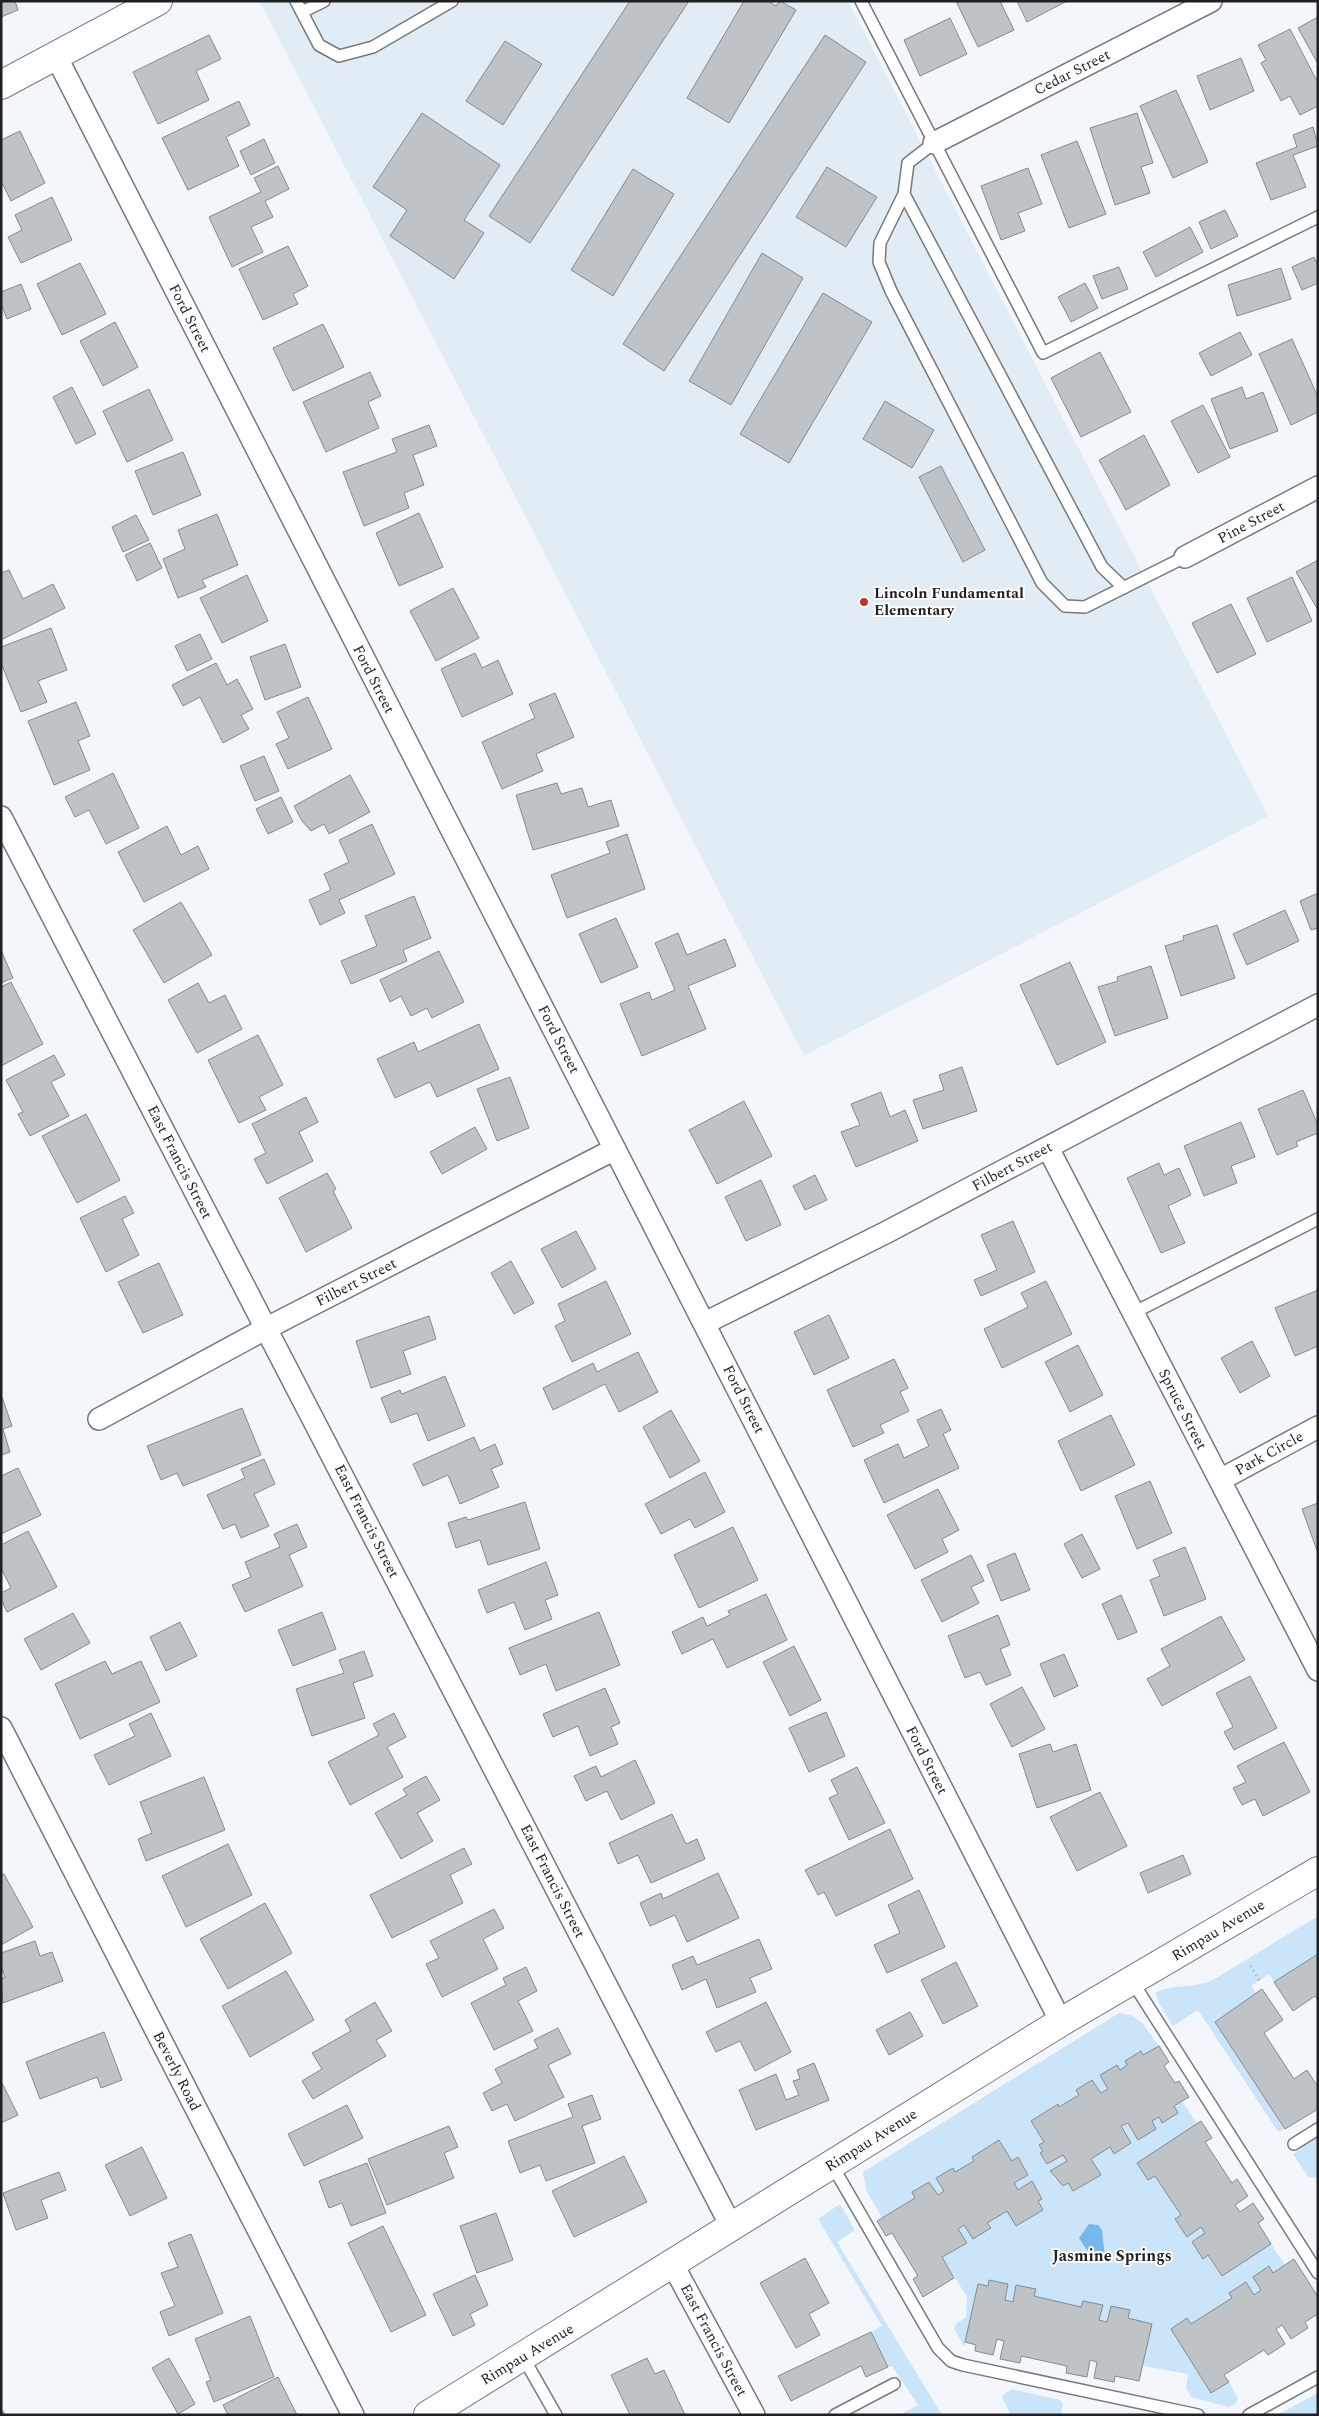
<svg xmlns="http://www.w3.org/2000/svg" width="1319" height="2416" viewBox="0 0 1319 2416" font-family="Spectral,serif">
	<rect width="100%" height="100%" fill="#f3f7fb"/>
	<path fill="#e1ecf5" d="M848,1L1268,816L804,1056L260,2Z"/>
	<path fill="#cae5fa" d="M1318,1916V1954L1274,1982L1269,1974L1251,1986L1256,1993L1215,2022L1285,2129L1278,2132L1198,2010L1173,2026L1158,2002L1156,1992C1174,1984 1193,1988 1211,1981Z
		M1119,2013C1142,2015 1146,2030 1159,2046L1143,2055L1141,2052L1125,2061L1127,2065L1120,2070L1116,2065L1100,2075L1108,2089L1101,2093L1092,2080L1076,2090L1079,2095L1059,2107L1057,2104L1031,2121L1044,2142L1040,2145L1043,2151L1040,2153L1047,2164L1063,2155L1067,2161L1050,2171L1056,2181L1059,2179L1068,2183L1073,2191L1100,2175L1091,2159L1110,2147L1114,2153L1131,2143L1121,2126L1128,2123L1139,2139L1156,2129L1152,2121L1159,2117L1162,2122L1174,2106L1183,2102L1197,2124L1137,2163L1155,2176L1181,2215L1175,2219L1187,2236L1201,2227L1205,2233L1192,2243L1203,2259L1208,2255L1221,2276L1271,2244L1285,2265L1273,2273L1269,2266L1253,2277L1261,2290L1254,2295L1246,2282L1229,2293L1232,2298L1191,2324L1187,2318L1171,2329L1211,2393L1229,2382L1238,2399L1235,2404L1228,2407L1191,2397L1186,2388L1188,2374L1143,2366L1152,2324L1128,2318L1107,2322L1099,2320L1102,2306L1081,2307L1034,2296L1036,2289L1016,2285L1013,2302L1005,2300L1008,2284L989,2280L964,2347L954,2328L956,2324L966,2317L967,2297L942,2257L966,2243L958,2229L964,2225L973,2239L991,2229L987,2223L1007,2211L1016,2226L1043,2210L1038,2201L1042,2198L1032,2182L1018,2190L1014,2183L1028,2174L1018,2158L1012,2161L1000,2140L973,2157L974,2161L955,2172L953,2168L936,2178L944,2191L938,2195L929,2182L912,2192L915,2198L882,2218L866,2190L863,2172Z
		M1318,2138V2178L1308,2177L1293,2154Z
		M840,2204L855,2230L837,2242L942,2415H899L918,2405L892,2366L888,2367L871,2332L882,2326L818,2219Z
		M1012,2389L1060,2400L1063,2403L1061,2415H1011L1002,2398L1005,2393Z
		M1318,2393V2415H1277Z"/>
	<path fill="#75b9ea" d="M1089,2224L1098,2225L1102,2230L1105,2257L1103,2260L1086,2249L1079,2238Z"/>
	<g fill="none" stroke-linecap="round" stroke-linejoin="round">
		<path stroke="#75b9ea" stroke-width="8" d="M1,2414V2415"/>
	</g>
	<path fill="#bec3c7" stroke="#868a8d" d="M1,1H15L18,10L1,17Z
		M630,1H689L530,243L489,216Z
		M744,1H768L776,6L780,1L796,10L729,123L687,98Z
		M956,1H1000L1014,30L978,47Z
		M1017,1H1067L1027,22Z
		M1318,17V64L1298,28Z
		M950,18L967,54L920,76L904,40Z
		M1290,29L1318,83V106L1300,115L1290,96L1281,101L1261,63L1266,60L1258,45Z
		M209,35L221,59L196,71L209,100L158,124L133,72Z
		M825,35L866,62L664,371L623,344Z
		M505,41L542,64L503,125L466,101Z
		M1241,58L1254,91L1210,110L1197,76Z
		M1176,90L1208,162L1173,178L1140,106Z
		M239,101L250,125L226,137L239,166L188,190L162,138Z
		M422,113L500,165L464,220L484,233L454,279L390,236L407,210L373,187Z
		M1137,113L1153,163L1141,167L1150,193L1115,205L1090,128Z
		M1313,127L1318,146L1293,155L1306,187L1271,200L1256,163L1297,147L1293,135Z
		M20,131L45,183L11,201L1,181V140Z
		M264,139L275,163L251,175L240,151Z
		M1077,141L1106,214L1069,228L1041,155Z
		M278,166L289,189L265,201L273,217L251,227L263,252L232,267L209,217L261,192L254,178Z
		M827,167L877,197L846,247L796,217Z
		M1028,168L1042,204L1018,213L1025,231L1001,240L981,186Z
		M633,169L674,194L613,296L571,270Z
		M52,197L72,240L21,263L8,237L22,230L15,215Z
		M1225,210L1238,236L1211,249L1199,222Z
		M1190,227L1203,252L1156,277L1143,252Z
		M288,246L308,286L293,294L298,304L263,320L239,269Z
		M762,253L803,278L731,405L689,381Z
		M1314,257L1318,266V283L1302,290L1292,267Z
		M80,263L106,314L62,335L37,284Z
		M1119,267L1128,289L1102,299L1093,276Z
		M1281,268L1291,299L1237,316L1228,285Z
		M1085,283L1098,308L1071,322L1058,297Z
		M21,284L31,309L7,319L1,304V292Z
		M823,293L872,322L789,463L740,434Z
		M115,322L138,367L103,386L80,341Z
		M323,324L344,367L293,391L273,348Z
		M1240,332L1252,355L1211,376L1199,353Z
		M1292,339L1318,397V412L1291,425L1259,354Z
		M1100,352L1131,412L1081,437L1051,378Z
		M370,372L381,396L368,402L379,428L326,452L303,402Z
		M72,387L96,434L76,444L53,397Z
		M1242,387L1246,399L1263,392L1278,431L1230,449L1211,399Z
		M149,389L173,440L127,462L103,411Z
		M885,401L934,430L912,468L863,439Z
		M1203,405L1230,457L1198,473L1171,421Z
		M429,425L437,446L413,455L424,485L404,493L409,508L364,526L343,472L397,452L392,439Z
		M1144,435L1170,485L1126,510L1099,460Z
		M183,452L201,495L153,515L135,471Z
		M941,466L985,550L963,562L919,477Z
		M419,513L443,567L399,586L376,533Z
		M217,514L238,565L202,580L206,587L178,598L163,559L185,549L178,530Z
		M136,515L149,540L123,552L112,527Z
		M150,543L162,568L137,581L125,555Z
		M1318,560V610L1296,572Z
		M9,570L23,599L53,584L65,608L1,640V573Z
		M247,575L268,621L222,643L200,598Z
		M1292,577L1312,621L1267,642L1247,598Z
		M453,588L479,638L436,661L410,611Z
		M1231,604L1256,654L1217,673L1192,623Z
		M51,628L67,670L38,681L47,702L21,712L1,663V647Z
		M200,634L212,659L187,671L175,646Z
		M285,644L301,687L265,700L250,657Z
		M475,653L482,668L498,660L513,694L462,717L441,669Z
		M216,663L227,685L237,679L253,709L241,715L249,729L223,743L200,697L183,706L172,685Z
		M555,693L574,737L536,754L543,771L502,789L482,742L535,718L529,704Z
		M308,697L332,749L288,769L276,744L289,738L277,712Z
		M76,702L90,736L78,741L90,770L54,785L28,721Z
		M264,756L279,791L255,801L240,766Z
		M113,773L139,828L106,844L89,810L75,817L65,797Z
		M350,775L370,812L329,834L324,824L311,831L302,821L294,806Z
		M557,783L561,794L582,788L588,807L611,800L619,826L533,850L516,795Z
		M281,797L293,822L268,834L256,809Z
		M372,824L395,874L339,900L345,913L320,925L309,900L331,890L324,874L349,862L339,840Z
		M167,826L181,855L198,846L209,869L144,902L118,852Z
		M627,834L645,889L567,918L551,875L610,853L606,842Z
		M1318,893V928L1311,930L1300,901Z
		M414,896L431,938L403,950L407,961L351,984L341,961L377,946L365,916Z
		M181,902L212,955L164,983L133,930Z
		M1285,910L1299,941L1247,965L1233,934Z
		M616,918L638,967L601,983L579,934Z
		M1217,925L1235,978L1181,996L1165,946L1184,940L1183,936Z
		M678,933L687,955L725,939L736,966L688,986L706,1029L642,1056L620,1004L649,992L652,1000L675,990L655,943Z
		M1,950L13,978L1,983Z
		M439,951L464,1002L432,1018L427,1008L411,1016L401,996L390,1002L380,980Z
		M1070,962L1106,1042L1057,1065L1020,985Z
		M1151,966L1168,1018L1115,1036L1098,987L1118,981L1117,977Z
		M11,982L43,1044L1,1066V987Z
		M198,983L209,1003L225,995L242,1029L197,1053L168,1000Z
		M479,1024L499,1069L437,1097L430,1082L395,1098L377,1059L414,1042L418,1052Z
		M258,1035L283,1085L259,1097L266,1110L239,1123L208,1060Z
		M54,1055L65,1075L51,1082L69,1116L30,1136L18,1114L23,1112L6,1080Z
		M962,1067L977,1111L923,1129L913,1100L944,1090L939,1075Z
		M510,1077L529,1128L497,1141L477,1089Z
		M1303,1090L1318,1125V1133L1296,1142L1298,1146L1277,1155L1258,1109Z
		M881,1092L890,1117L905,1110L918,1141L856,1167L841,1132L860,1125L851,1104Z
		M306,1097L318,1122L299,1132L313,1161L267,1184L254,1159L266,1153L252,1124Z
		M744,1101L772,1156L717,1184L689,1130Z
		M86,1114L120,1180L77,1203L42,1136Z
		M1241,1122L1255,1157L1231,1166L1237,1183L1204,1196L1184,1146Z
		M475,1127L487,1149L442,1174L430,1152Z
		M1159,1163L1164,1175L1179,1168L1191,1195L1168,1206L1185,1243L1161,1253L1127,1178Z
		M327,1173L336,1189L333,1191L352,1228L306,1252L279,1198Z
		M815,1175L827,1200L805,1210L793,1186Z
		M761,1180L781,1225L746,1241L725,1197Z
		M125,1196L134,1213L122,1219L139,1255L106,1272L80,1218Z
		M1013,1221L1035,1272L981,1296L974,1280L997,1270L981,1235Z
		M576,1231L596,1269L562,1288L541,1249Z
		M511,1261L534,1303L514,1314L491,1273Z
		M159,1263L183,1315L143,1333L118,1282Z
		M606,1281L631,1334L572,1362L555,1326L565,1321L558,1304Z
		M1046,1281L1072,1334L1002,1368L984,1329L1028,1307L1021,1293Z
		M1318,1290V1346L1295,1356L1275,1308Z
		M829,1315L849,1358L814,1375L794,1332Z
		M429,1316L436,1339L403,1351L411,1374L371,1388L356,1341Z
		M1252,1341L1270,1376L1240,1393L1221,1358Z
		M1078,1345L1103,1395L1070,1412L1045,1362Z
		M638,1352L658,1392L619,1412L605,1384L553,1410L543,1388L593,1363L597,1372Z
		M894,1359L908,1388L900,1392L909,1411L880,1425L884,1433L853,1447L827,1390Z
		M445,1376L465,1426L428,1441L417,1413L391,1423L381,1398L400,1390L402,1394Z
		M2,1397L12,1426L3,1429L10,1452L1,1455Z
		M242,1408L261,1455L183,1486L177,1473L161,1480L147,1446Z
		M941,1409L951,1430L943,1434L959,1468L884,1503L864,1460L898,1444L904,1458L929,1446L917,1420Z
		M671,1410L700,1461L670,1478L643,1427Z
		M1111,1415L1135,1465L1081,1491L1058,1441Z
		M474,1437L480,1451L495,1444L503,1464L491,1469L499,1487L460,1504L448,1475L423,1486L413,1464Z
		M264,1459L275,1484L254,1494L269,1526L241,1538L235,1524L223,1529L207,1495L245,1478L241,1469Z
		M18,1468L41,1515L1,1534V1476Z
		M705,1472L725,1512L695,1528L690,1519L661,1534L645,1504Z
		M1150,1481L1172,1533L1137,1549L1115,1496Z
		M938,1489L959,1530L942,1539L948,1552L915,1569L887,1515Z
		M525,1502L540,1549L488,1565L480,1540L456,1548L448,1523L466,1517L468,1520Z
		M1318,1503V1553L1302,1509Z
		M297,1524L307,1547L289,1555L303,1586L245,1612L232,1585L251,1577L245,1562L280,1547L274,1534Z
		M733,1527L758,1580L699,1608L674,1555Z
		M28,1531L57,1587L7,1612L1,1599V1593L11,1588L1,1568V1545Z
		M1082,1534L1100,1569L1082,1578L1064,1544Z
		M1185,1547L1206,1599L1164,1616L1150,1580L1160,1576L1153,1560Z
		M1015,1553L1030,1590L1001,1601L987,1565Z
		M971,1555L984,1581L971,1587L979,1603L942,1622L921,1580Z
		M546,1562L558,1595L545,1600L552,1619L525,1630L514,1602L487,1613L478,1590Z
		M766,1594L787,1640L727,1668L713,1639L682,1654L672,1632L703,1617L707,1626L730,1615L728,1611Z
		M1121,1595L1137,1632L1118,1640L1102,1604Z
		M322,1612L336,1649L293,1666L278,1630Z
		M599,1612L620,1665L556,1691L546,1664L520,1675L509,1648Z
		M73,1613L90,1643L41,1670L24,1639Z
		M998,1615L1010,1645L1000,1649L1011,1675L986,1685L980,1672L965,1678L948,1636Z
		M1221,1616L1245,1660L1162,1706L1147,1679L1170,1666L1161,1649Z
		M180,1622L197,1656L166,1671L150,1637Z
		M794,1646L821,1700L790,1716L763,1662Z
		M364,1651L373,1676L353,1683L365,1718L312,1736L296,1689L344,1673L339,1660Z
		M1064,1654L1078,1686L1054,1697L1040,1664Z
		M105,1661L112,1674L141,1661L160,1702L80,1739L55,1684Z
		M1250,1676L1277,1728L1234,1750L1224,1732L1233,1727L1216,1693Z
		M1022,1687L1045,1729L1012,1747L990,1704Z
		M605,1688L620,1723L611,1727L618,1744L590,1756L578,1726L553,1737L543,1714Z
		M826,1712L845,1756L809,1772L789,1728Z
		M151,1713L171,1756L109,1785L94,1755L135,1736L129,1724Z
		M394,1713L406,1737L387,1747L403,1777L350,1805L328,1762L379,1735L373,1724Z
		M1284,1742L1310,1792L1263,1816L1255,1799L1242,1805L1233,1788L1246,1782L1237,1766Z
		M1050,1744L1053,1752L1076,1744L1091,1790L1037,1808L1019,1754Z
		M635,1760L655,1803L621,1820L607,1791L586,1801L574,1776L596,1766L601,1777Z
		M857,1767L885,1823L849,1840L829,1798L838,1794L831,1780Z
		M426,1776L440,1800L417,1813L433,1841L401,1859L375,1813L407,1795L403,1789Z
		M204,1777L225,1830L146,1861L138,1839L152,1833L140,1802Z
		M1100,1792L1127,1846L1077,1871L1050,1817Z
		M672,1814L686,1844L697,1839L705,1859L651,1883L638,1855L618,1864L609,1843Z
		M890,1829L913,1879L836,1916L824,1892L818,1895L805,1870Z
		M228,1844L252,1895L186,1927L162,1876Z
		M464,1848L472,1864L450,1875L463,1903L392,1938L370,1895Z
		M1183,1855L1191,1874L1148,1893L1140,1873Z
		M718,1873L739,1918L687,1942L675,1915L650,1926L640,1903L661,1893L663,1899Z
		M4,1874L33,1927L1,1945V1875Z
		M919,1890L945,1947L887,1973L874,1945L900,1933L888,1905Z
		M265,1903L292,1953L228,1989L200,1939Z
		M494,1909L504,1928L483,1939L498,1969L442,1997L426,1964L439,1958L430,1941Z
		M759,1939L772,1969L750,1978L756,1992L717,2008L706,1979L682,1990L672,1965L693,1956L697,1965Z
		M35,1941L40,1956L52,1952L63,1981L3,2003L1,1979L5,1977L1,1966V1953Z
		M1318,1954V2000L1315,1996L1293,2011L1274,1982Z
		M956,1962L978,2006L943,2024L921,1980Z
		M526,1967L537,1991L518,2001L533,2031L494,2050L471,2003L506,1985L503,1978Z
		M286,1971L314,2020L250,2057L222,2006Z
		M1262,1989L1283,2020L1264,2033L1294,2079L1307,2070L1318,2087V2109L1285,2129L1215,2022Z
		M375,2002L392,2031L376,2040L386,2056L313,2099L302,2081L322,2069L312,2053L351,2031L345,2020Z
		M766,2002L791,2052L755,2071L740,2041L716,2052L706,2032Z
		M910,2012L923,2036L889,2055L876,2030Z
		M558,2028L571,2054L548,2065L564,2097L515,2121L507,2104L492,2111L483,2093L502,2083L495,2069L538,2048L534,2040Z
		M104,2032L122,2080L101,2088L97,2077L40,2099L26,2062Z
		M1159,2046L1169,2062L1164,2066L1175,2083L1179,2081L1189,2097L1174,2106L1178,2113L1162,2123L1159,2117L1152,2121L1156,2129L1138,2140L1128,2123L1121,2126L1131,2143L1114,2154L1110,2147L1091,2159L1101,2175L1073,2191L1068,2183L1063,2186L1050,2171L1067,2161L1063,2155L1047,2164L1040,2153L1043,2151L1039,2145L1044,2142L1031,2121L1058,2104L1059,2107L1079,2095L1076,2090L1092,2080L1101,2093L1108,2089L1100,2075L1117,2065L1120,2070L1127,2065L1125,2061L1141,2051L1143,2055Z
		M814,2063L829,2100L756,2130L739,2090L776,2074L786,2100L799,2095L793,2081L800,2079L797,2070Z
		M1,2081L18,2115L1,2123Z
		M592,2095L601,2119L582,2126L595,2163L546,2181L540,2165L520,2173L508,2141L573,2117L568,2104Z
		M347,2105L363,2138L304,2166L288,2134Z
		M1201,2121L1212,2138L1205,2142L1232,2183L1237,2179L1248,2196L1235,2205L1240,2212L1253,2203L1264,2219L1258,2223L1271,2244L1222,2276L1208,2255L1203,2259L1192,2242L1205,2233L1201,2227L1187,2237L1175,2219L1181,2215L1155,2176L1148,2180L1137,2163Z
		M449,2126L458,2147L444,2153L454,2178L387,2205L368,2159Z
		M999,2140L1012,2161L1018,2157L1028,2175L1014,2183L1018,2190L1032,2181L1042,2199L1038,2201L1043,2210L1016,2226L1007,2211L987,2223L991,2228L973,2239L964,2225L958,2229L967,2243L942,2257L954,2278L923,2297L913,2279L918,2276L892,2233L886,2236L877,2221L915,2198L912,2192L929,2182L938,2195L944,2191L936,2178L953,2168L955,2172L974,2161L972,2157Z
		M142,2147L167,2198L130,2216L105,2165Z
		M624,2156L647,2202L574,2237L552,2191Z
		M367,2163L386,2213L351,2226L342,2203L329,2208L319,2181Z
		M59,2172L66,2190L41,2200L48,2218L16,2230L3,2193Z
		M496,2213L513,2260L477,2273L460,2226Z
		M383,2226L426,2315L391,2332L348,2243Z
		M191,2234L223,2313L169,2336L160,2312L175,2306L161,2273L178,2267L168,2243Z
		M805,2258L829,2303L809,2314L820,2335L796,2348L760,2283Z
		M1294,2259L1318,2297V2314L1305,2322L1308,2328L1291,2339L1282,2325L1276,2329L1285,2344L1268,2355L1264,2350L1224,2375L1229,2382L1211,2393L1171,2329L1187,2318L1191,2324L1232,2298L1229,2293L1246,2282L1254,2295L1261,2290L1253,2277L1269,2266L1273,2273Z
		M475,2275L488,2305L470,2314L475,2325L453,2336L433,2294Z
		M989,2280L1008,2284L1005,2300L1013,2302L1016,2285L1036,2289L1034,2296L1081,2307L1083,2301L1103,2305L1099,2320L1107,2322L1111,2306L1130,2310L1128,2318L1152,2324L1139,2381L1115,2376L1114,2382L1094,2378L1097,2362L1090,2360L1087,2377L1066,2373L1067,2366L1021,2356L1020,2363L1000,2359L1004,2341L997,2339L993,2355L975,2351L976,2345L965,2342L978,2284L988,2286Z
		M250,2316L274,2377L214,2402L206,2382L211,2380L195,2339Z
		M871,2332L888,2367L866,2377L861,2366L791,2401L778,2376Z
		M169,2358L195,2404L178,2414L152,2368Z
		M647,2358L655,2374L664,2370L685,2415H630L611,2375Z
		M278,2377L297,2415H228L223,2405Z"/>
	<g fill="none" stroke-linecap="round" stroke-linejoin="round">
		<g stroke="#767a7d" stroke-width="14">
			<path id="service" d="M296,1L319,45L339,56L373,47L452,1
				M861,1L1043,353L1318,217
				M302,12L324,1
				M934,143L908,163L904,194L880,243L879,262L891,291L1042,583L1065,606L1085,607L1185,557
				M904,194L1102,567L1124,588
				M1133,1313L1318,1219
				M1132,1981L1318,2273
				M1294,2144L1318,2129
				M832,2165L938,2348L951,2361L963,2365L1198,2415
				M523,2357L556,2415
				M835,2415L894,2384
				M1249,2415L1318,2377"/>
		</g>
		<g stroke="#767a7d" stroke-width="24">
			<path id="minor" d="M56,56L1061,2022
				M934,143L1211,1
				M1185,557L1318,487
				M1,817L731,2226
				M1048,1148L1318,1670
				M705,1323L885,1233L1318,1005
				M99,1419L267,1328L615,1149
				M1220,1480L1318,1427
				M1,1728L353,2415
				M673,2265L754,2415"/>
		</g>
		<g stroke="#767a7d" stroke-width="30">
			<path id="secondary" d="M1,85L158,1
				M428,2415L1061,2022L1318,1871"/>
		</g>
		<path stroke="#acafb2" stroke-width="3" stroke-dasharray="1 4" stroke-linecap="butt" d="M1251,1966L1259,1980"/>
		<use href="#service" stroke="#fff" stroke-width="11"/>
		<use href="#minor" stroke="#fff" stroke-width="21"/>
		<use href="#secondary" stroke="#fff" stroke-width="28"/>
	</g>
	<circle fill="#c13521" stroke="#fff" stroke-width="2" cx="864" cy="602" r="5"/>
	<g text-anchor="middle" stroke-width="4" stroke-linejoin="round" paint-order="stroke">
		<g font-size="15" fill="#1e2021" stroke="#fff">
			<text transform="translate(1072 72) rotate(-27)" y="5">Cedar Street</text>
			<text transform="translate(190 318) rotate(63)" y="5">Ford Street</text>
			<text transform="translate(1251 522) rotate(-28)" y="5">Pine Street</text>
			<text transform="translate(374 679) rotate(63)" y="5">Ford Street</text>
			<text transform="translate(559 1039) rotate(63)" y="5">Ford Street</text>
			<text transform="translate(180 1162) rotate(63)" y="5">East Francis Street</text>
			<text transform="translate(1012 1166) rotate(-28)" y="5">Filbert Street</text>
			<text transform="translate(356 1282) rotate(-27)" y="5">Filbert Street</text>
			<text transform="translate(744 1399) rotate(63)" y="5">Ford Street</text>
			<text transform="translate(1183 1409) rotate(63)" y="5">Spruce Street</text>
			<text transform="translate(1269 1453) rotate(-29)" y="5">Park Circle</text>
			<text transform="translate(367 1521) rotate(63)" y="5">East Francis Street</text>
			<text transform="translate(927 1760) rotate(63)" y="5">Ford Street</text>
			<text transform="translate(553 1881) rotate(63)" y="5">East Francis Street</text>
			<text transform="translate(1218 1930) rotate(-31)" y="5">Rimpau Avenue</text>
			<text transform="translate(177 2071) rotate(63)" y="5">Beverly Road</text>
			<text transform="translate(871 2140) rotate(-32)" y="5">Rimpau Avenue</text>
			<text transform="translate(714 2340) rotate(62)" y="5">East Francis Street</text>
			<text transform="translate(527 2354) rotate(-31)" y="5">Rimpau Avenue</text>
		</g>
		<g font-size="15" font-weight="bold" fill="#1e2021" stroke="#fff" text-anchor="start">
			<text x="874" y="598">Lincoln Fundamental<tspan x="874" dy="17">Elementary</tspan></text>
		</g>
		<g font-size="16" font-weight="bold" fill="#1e2021" stroke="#fff">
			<text x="1112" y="2261">Jasmine Springs</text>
		</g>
	</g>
	<rect width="1319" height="2416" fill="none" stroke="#1e2021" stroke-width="5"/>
</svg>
